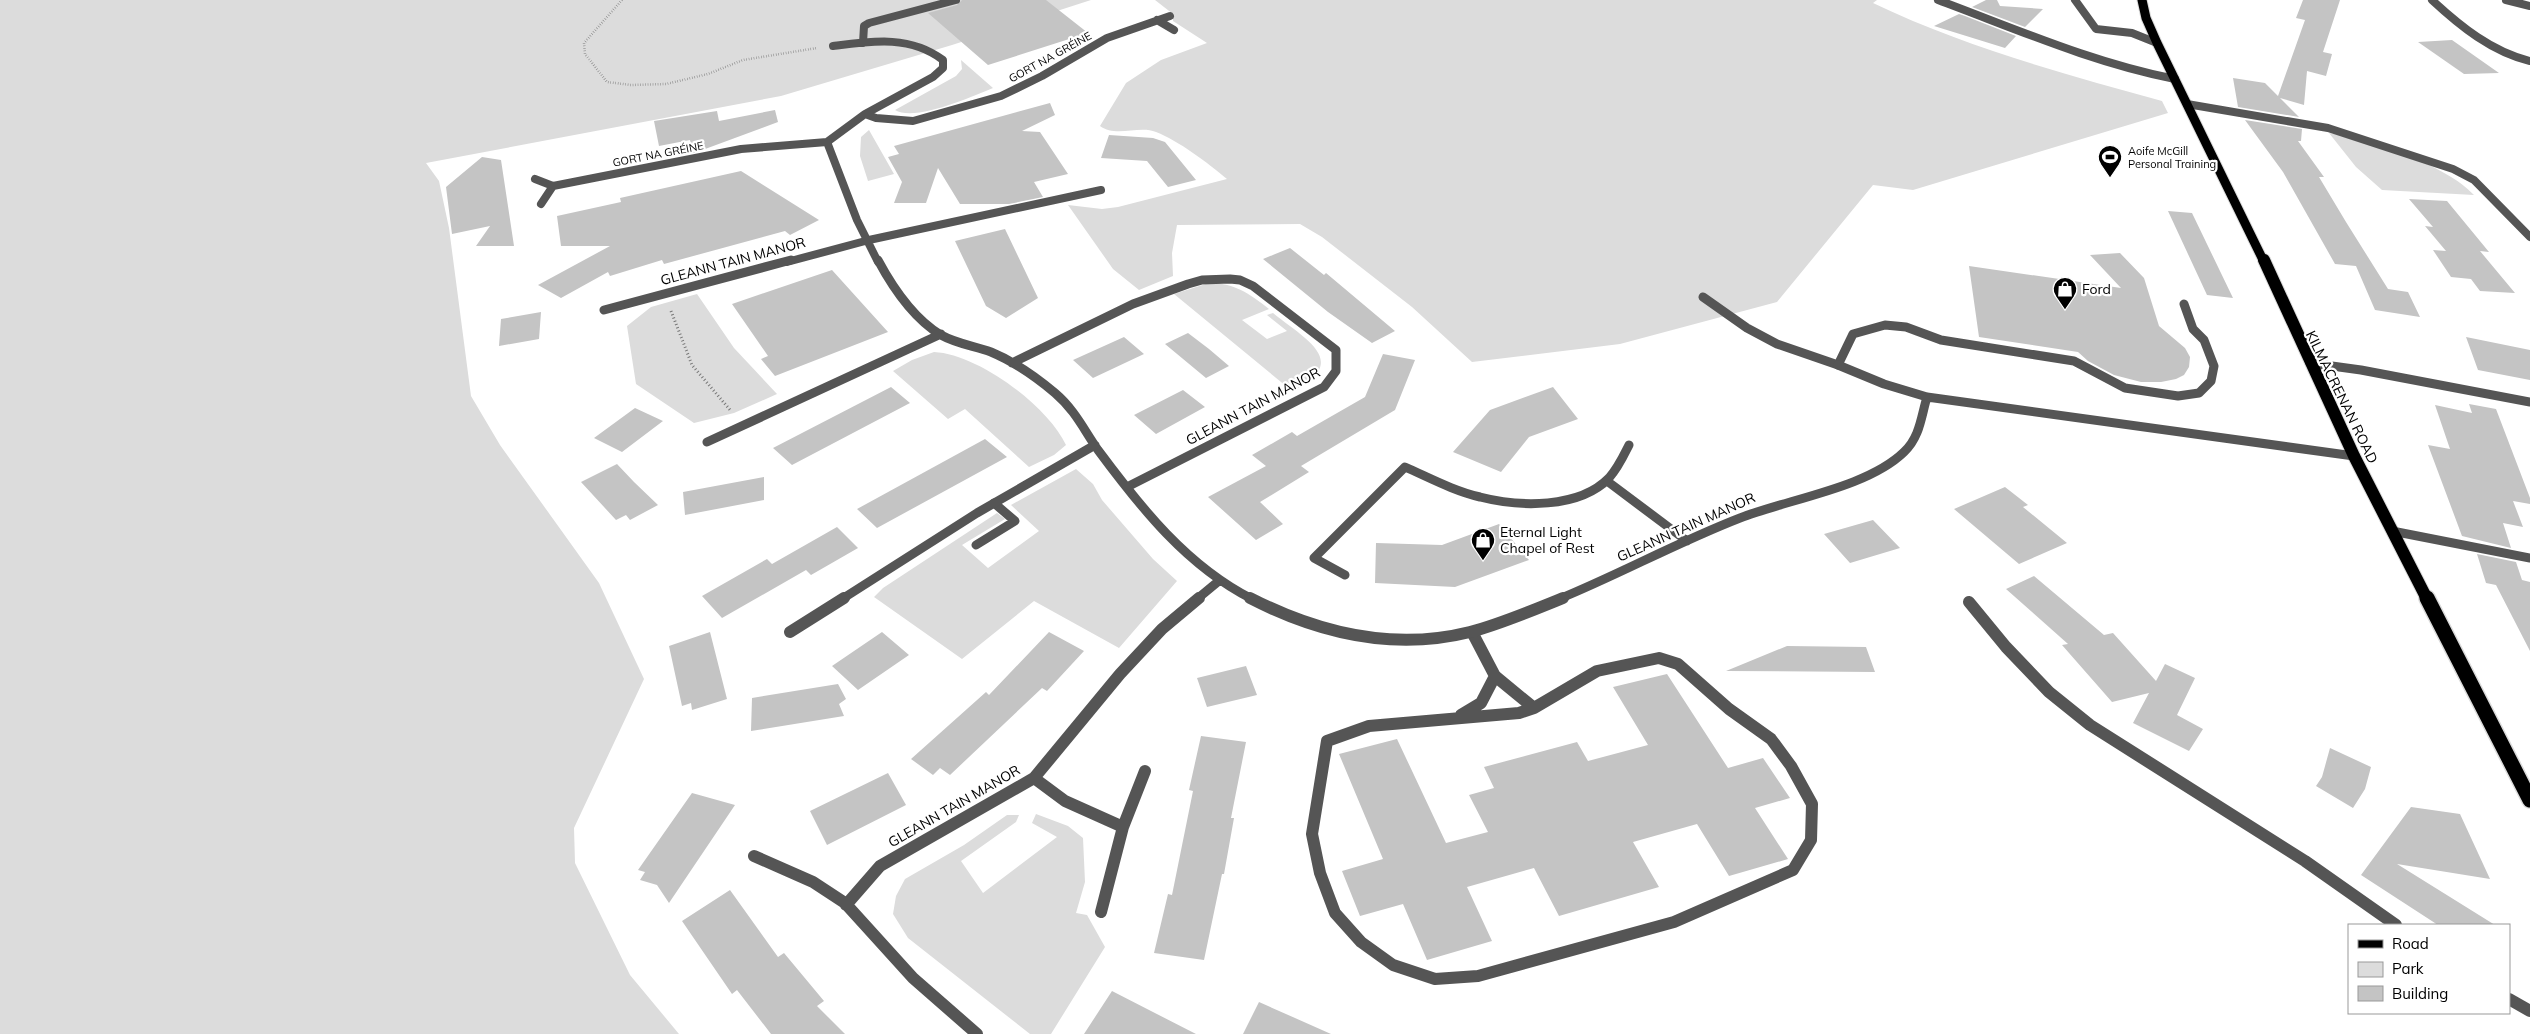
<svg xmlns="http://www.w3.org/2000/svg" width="2530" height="1034" viewBox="0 0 2530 1034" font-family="Mulish,sans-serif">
	<rect width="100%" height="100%" fill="#fff"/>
	<path fill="#dcdcdc" d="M0,0H1091L952,45L781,96L426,163L439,181L449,228L471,396L500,445L599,583L644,679L574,828L575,863L630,975L679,1034H0Z
		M1155,0H1877L1873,3C1965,47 2064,74 2162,101L2168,113L1913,190L1873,185L1777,302L1620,344L1472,362L1412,307L1322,237L1300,224L1177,225L1172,253L1173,276L1139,290L1113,269L1068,205L1102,209L1118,207L1227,179C1208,163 1179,141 1156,132C1139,125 1116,138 1100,126L1126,83L1161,60L1207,43L1173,21V14Z
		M961,60L993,88C971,97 915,122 895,110L956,76L962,69Z
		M869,130L894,174L868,181L860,156L861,137Z
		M2329,133C2370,140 2447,165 2474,195L2382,190L2356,167Z
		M1209,283C1234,283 1249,293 1269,309L1242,320L1267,339L1287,331L1267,315L1273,313C1305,339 1352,362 1292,391L1174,294Z
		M697,294L734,348L777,394L734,413L694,423L636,384L627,326L651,307Z
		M934,352C978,354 1048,406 1066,445L1054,455L1029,467L965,409L948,419L893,371L912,360Z
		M1076,469L1093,484L1102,500L1153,559L1177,581L1119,648L1034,601L962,659L874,597L883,588L997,513L1005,519L962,545L988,568L1039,531L1011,505Z
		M1036,814L1068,826L1083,838L1085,882L1076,913L1087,915L1105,947L1051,1034H1030L908,938L893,914L896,896L905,879L964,845L1007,815H1019L1016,822L961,861L983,893L1057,837L1032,823Z"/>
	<path fill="#c4c4c4" d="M962,0H1046L1088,33L988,65L928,13L957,5Z
		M1986,0H1997L2000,6L2043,9L2025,27L1972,7Z
		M2303,0H2340L2323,52L2332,54L2326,76L2307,71L2304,105L2280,98L2299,117L2238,107L2233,78L2265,83L2278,96L2305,20L2296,18Z
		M1959,14L1965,16L2016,36L2005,48L1934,26Z
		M2452,40L2499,73L2464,74L2418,42Z
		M1050,103L1055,115L1022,131L1040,132L1068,174L1034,182L1043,197L1009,204H960L938,168L926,203H894L902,182L888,157L899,154L894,146Z
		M775,110L778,122L697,152L693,153L690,140L659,146L654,121L717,111L719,121Z
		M2245,120L2302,129L2301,141H2298L2324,177H2319L2346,222L2388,289L2408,292L2420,317L2375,310L2356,266L2335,264L2283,172Z
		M1109,135L1153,138L1165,142L1196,180L1168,187L1147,161L1101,158Z
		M482,157L501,160L514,246H476L490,226L452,234L446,187Z
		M741,171L819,220L790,235L785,231L664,264L662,260L610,276L608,272L561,298L538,285L610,246H561L557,216L621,202L620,198Z
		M2409,199L2447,201L2489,252L2480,251L2515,293L2480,291L2471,279L2451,277L2433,250L2446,251L2425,226L2433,227Z
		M2168,211L2192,213L2233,298L2207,295Z
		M1005,229L1038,298L1006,318L986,306L955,241Z
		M1290,248L1324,275L1326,273L1395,331L1372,343L1328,312L1263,259Z
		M2120,253L2144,278L2159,326L2185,348L2190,357L2189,367L2184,375L2176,379L2161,382H2141L2114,375L2088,361L2078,352L1979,337L1969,266L2121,288L2090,255Z
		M832,270L888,332L775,376L761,359L768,356L732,304Z
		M541,312L539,339L499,346L501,319Z
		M1188,333L1209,349L1229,366L1206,378L1165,344Z
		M1124,337L1144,354L1093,378L1073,360Z
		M2466,337L2530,350V380L2478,370Z
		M1383,354L1415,360L1395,410L1301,466L1309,472L1260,502L1283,524L1256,540L1208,497L1266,466L1252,455L1292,432L1297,436L1365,397Z
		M891,387L910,403L792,465L773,448Z
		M1553,387L1578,419L1529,437L1501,472L1453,452L1490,410Z
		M1183,390L1205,407L1156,434L1134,415Z
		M2469,404L2496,409L2530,498V504L2513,501L2523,527L2503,523L2511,548L2462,536L2428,445L2450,449L2435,405L2472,413Z
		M635,408L663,421L622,452L594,438Z
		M985,439L1007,457L877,528L857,509Z
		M617,464L634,482L658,505L630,520L626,515L616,520L581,482Z
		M764,477V500L685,515L683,492Z
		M2005,487L2028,505L2023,507L2067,543L2019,564L1954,509Z
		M1873,520L1900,548L1850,563L1824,534Z
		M1499,524L1529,560L1455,587L1375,583L1376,543L1442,545Z
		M837,527L858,548L811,575L806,570L722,618L702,596L767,559L772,564Z
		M2477,554L2516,562L2522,580L2530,582V651L2496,585L2486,583Z
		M2034,576L2104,635L2113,633L2156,681L2165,664L2195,678L2177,715L2203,729L2189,751L2133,723L2149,693L2112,702L2062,645L2068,644L2006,589Z
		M710,632L727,699L692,710L691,703L682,706L669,646Z
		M882,632L909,655L858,690L832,666Z
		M1049,632L1084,651L1047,691L1042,688L950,775L940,768L933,775L911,759L986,692L989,695Z
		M1787,646L1866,647L1875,672L1726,671Z
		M1246,666L1257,695L1207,707L1197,678Z
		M1667,674L1728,768L1763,758L1790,798L1755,808L1788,859L1729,876L1697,824L1633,842L1659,887L1559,916L1534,868L1467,887L1492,941L1427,960L1403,904L1360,916L1342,871L1383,859L1339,754L1397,739L1446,843L1488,832L1469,795L1494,788L1484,767L1577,742L1588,761L1648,745L1613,687Z
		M838,684L846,699L839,704L844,716L751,731L752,698Z
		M1201,736L1246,742L1231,818H1234L1224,874H1222L1204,960L1154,953L1168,894L1172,895L1193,791L1189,790Z
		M2330,748L2371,767L2365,789L2353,808L2316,786L2322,777Z
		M888,773L906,805L827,845L810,811Z
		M692,793L735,805L669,903L657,885L640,880L645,872L638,870Z
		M2411,807L2460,814L2490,879L2397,864L2495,925H2438L2361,875Z
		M730,890L778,957L784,953L824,1001L817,1006L845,1034H771L737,990L732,994L682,921Z
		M1112,991L1151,1011L1196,1034H1084Z
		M1259,1002L1331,1034H1243Z"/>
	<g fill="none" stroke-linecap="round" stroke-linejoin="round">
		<g stroke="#dbdbdb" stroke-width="11">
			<path id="primary-far2" d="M2142,0L2146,18L2157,43L2264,262"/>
		</g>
		<g stroke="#dbdbdb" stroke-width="14">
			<path id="primary-far1" d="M2264,260L2354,456L2427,599"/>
		</g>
		<g stroke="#dbdbdb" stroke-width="18">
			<path id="primary" d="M2427,598L2530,800"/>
		</g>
		<path stroke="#777" stroke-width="2.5" stroke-dasharray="0.5 2" stroke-linecap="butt" d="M622,0L584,43L585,54L607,82L631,85L666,84L708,74L743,60L817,48"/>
		<path stroke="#777" stroke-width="3" stroke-dasharray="1 2.5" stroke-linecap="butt" d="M671,311L692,365L731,411"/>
		<path stroke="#555" stroke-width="8" d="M1938,0C2016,29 2093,63 2175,79"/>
		<path stroke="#555" stroke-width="9" d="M1703,297L1747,328L1777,344L1838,365L1853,334L1885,325L1906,327L1941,340L2074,361L2125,388L2178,396L2199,393L2211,381L2214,366L2204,340L2193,329L2184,304
			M976,545L1015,521L994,503"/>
		<path stroke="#555" stroke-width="12" d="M1472,632L1495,676L1534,708
			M1659,658L1678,664L1729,709L1771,739L1791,766L1812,804L1811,840L1793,870L1674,922L1478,976L1435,979L1393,965L1361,942L1335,913L1320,873L1312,834L1327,741L1369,726L1519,713L1534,708L1597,671Z
			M1461,715L1481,703L1495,676"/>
		<path stroke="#555" stroke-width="8" d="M2075,0L2096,29L2132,33L2157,43
			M2432,0C2460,26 2492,52 2530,61
			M2506,0L2530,6
			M1157,20L1174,30
			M863,43L864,26L869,23L956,0
			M2187,104L2328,128L2453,169L2474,180L2530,237
			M865,114L876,118L913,121L1001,96L1042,76L1107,38L1170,16
			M827,142L857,220L878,262
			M535,179L553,186L741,149L827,142L865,114L933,77L943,68V60C910,35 872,41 833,46
			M541,204L553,186
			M787,262L869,240L1101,190"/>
		<path stroke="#555" stroke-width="9" d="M878,260C893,288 913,318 941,335C957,344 975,346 991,352C1015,362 1036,377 1055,393C1075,410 1084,430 1098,450C1141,508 1187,566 1252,599
			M604,310L791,260
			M1012,363L1133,304L1188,284L1202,280L1230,279L1240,280L1253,286L1336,350V371L1324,387L1127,487
			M2310,363L2361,370L2530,402
			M1838,365L1884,384L1927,397L2354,456
			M707,442L941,334
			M1607,481L1687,541
			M2392,531L2530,558
			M1345,575L1314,558L1405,467C1430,478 1454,491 1480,497C1519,507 1579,509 1609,478C1618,468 1623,457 1629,445
			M842,599L977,513L1095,445
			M1197,599L1220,580
			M1559,599C1620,574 1678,542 1740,518C1788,499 1867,488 1904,452C1920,437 1921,417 1927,397"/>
		<path stroke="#555" stroke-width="12" d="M1250,598C1318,633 1394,651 1470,632C1501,624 1533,610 1563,598
			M1969,602L2006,647L2049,692L2090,725L2305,861L2396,925
			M790,632L844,598
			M1034,778L1065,801L1123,827
			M754,856L813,882L845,903L913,978L977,1034
			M846,905L880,866L1034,778L1120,674L1162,629L1199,598
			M1101,912L1123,827L1145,771
			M2509,999L2530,1011"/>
		<use href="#primary-far2" stroke="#000" stroke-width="9"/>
		<use href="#primary-far1" stroke="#000" stroke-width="12"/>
		<use href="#primary" stroke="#000" stroke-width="15"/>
	</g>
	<defs>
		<g id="stadium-pin" transform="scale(1.25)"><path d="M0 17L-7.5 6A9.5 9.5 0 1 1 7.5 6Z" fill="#000" stroke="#fff"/><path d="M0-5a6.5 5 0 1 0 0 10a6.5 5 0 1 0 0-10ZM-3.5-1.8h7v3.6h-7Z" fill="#fff"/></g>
		<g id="shop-pin" transform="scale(1.25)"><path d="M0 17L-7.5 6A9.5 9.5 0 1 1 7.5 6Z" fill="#000" stroke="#fff"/><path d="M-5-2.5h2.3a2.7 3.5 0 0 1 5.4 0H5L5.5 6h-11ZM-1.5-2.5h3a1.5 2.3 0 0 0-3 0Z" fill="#fff"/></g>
	</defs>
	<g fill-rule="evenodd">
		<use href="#stadium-pin" x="2110" y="157"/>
		<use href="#shop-pin" x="2065" y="289"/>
		<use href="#shop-pin" x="1483" y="540"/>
	</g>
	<g text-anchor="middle" stroke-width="4.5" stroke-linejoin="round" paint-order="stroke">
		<g font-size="11" fill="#000" stroke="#fff">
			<text transform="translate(1050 57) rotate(-29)" y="4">GORT NA GRÉINE</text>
			<text transform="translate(658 154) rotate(-11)" y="4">GORT NA GRÉINE</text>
		</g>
		<g font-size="11" fill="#000" stroke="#fff" text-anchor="start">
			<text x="2128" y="155">Aoife McGill<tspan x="2128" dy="13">Personal Training</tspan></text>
		</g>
		<g font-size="14" fill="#000" stroke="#fff">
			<text transform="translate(733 261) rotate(-15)" y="5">GLEANN TAIN MANOR</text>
			<text transform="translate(2342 397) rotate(64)" y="5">KILMACRENAN ROAD</text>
			<text transform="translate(1253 406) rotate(-28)" y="5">GLEANN TAIN MANOR</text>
			<text transform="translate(1686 527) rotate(-24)" y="5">GLEANN TAIN MANOR</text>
			<text transform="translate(954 806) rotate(-30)" y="5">GLEANN TAIN MANOR</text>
		</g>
		<g font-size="14" fill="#000" stroke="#fff" text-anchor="start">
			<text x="2082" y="294">Ford</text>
			<text x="1500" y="537">Eternal Light<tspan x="1500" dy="16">Chapel of Rest</tspan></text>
		</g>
	</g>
	<rect x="2348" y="924" width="162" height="90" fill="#ffffff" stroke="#999999"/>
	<rect x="2358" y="940" width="25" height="8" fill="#000000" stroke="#999999"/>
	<text x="2392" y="949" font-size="15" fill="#000000">Road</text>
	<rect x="2358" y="962" width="25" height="15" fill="#dcdcdc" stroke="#999999"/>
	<text x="2392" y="974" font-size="15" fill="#000000">Park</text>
	<rect x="2358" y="986" width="25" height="15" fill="#c4c4c4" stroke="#999999"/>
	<text x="2392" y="999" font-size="15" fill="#000000">Building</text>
</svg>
